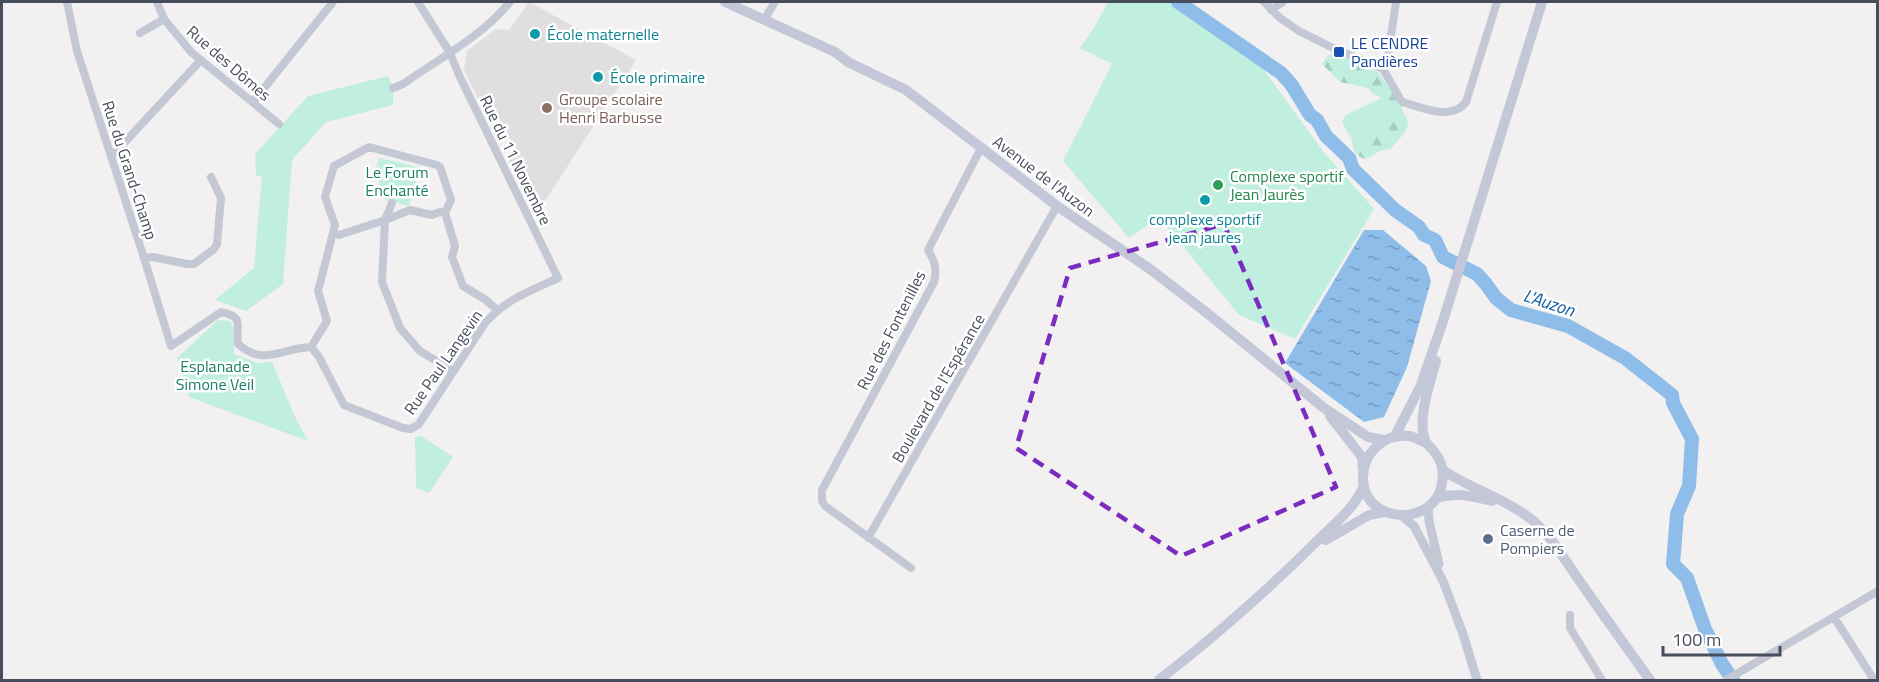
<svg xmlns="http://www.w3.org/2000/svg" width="1879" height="682" viewBox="0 0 1879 682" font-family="'Titillium Web',sans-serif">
	<defs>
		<pattern id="forest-firs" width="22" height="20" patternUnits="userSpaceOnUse" patternTransform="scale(1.5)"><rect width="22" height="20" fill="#c0eedf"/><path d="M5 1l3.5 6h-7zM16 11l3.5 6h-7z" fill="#a6cec2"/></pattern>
		<pattern id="water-ripples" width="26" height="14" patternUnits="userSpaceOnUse" patternTransform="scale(1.5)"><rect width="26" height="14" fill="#8ebdea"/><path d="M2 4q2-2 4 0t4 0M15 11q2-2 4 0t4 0" fill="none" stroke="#769cc1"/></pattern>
	</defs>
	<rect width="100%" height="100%" fill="#f2f0f0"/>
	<path fill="#e0dedf" d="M529,2L636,60L536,215L509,162L513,146L495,110L482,107L464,70L467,51L496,29L498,30L504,29L508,31Z"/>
	<path fill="#c0eedf" d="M1108,2H1171L1255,58L1323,151L1374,209L1295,339L1239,315L1159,217L1129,238L1063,161L1112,64L1080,48L1095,26Z
		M388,76L393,88V105L326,122L292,160L283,284L246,311L215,300L254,268L262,176H256L255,154L308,96Z
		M1381,98L1390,121L1360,138L1352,139L1348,133L1342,122L1346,115Z
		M379,158L419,167L409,206L385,200L378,180L373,179Z
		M218,320L230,321L233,327L234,354L257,363L272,362L296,419L308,441L189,397L177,358Z
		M421,436L453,457L429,493L416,488L415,437Z"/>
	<path fill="url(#forest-firs)" d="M1339,54L1379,73L1402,107C1402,113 1407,116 1408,122C1409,131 1396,142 1391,149C1374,150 1376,157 1364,159C1354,154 1353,149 1352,139L1360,138L1390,121L1381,98L1372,93L1368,88L1340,82L1322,64L1328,55Z"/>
	<path fill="url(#water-ripples)" d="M1364,230H1383L1426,266L1431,281L1407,367L1384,417L1364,422L1285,363Z"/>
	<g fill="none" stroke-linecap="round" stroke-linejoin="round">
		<path stroke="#8ebdea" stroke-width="14" d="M1178,2L1281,73L1291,84L1310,115L1317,120L1326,136L1349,158L1353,169L1395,210L1419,227L1424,235L1435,240L1443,257L1477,274L1486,284L1496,298L1511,310L1568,326L1625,358L1672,395L1673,403L1692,439L1689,486L1677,514L1673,564L1687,578L1705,629L1722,664L1733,680"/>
		<path stroke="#c4c8d4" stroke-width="8" d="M67,2L77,51L144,258L171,346L221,312C246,317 235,326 238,344C264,367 281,348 311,347L319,357L344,405L403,428L411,429L419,424L485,323C506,299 530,291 558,278L459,75L450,53L418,2
			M157,2L164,19L191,52L279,124
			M1264,2L1280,18L1299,31L1333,48L1383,69L1402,102C1422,107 1451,122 1466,102L1497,2
			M1271,10L1283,2
			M764,20L775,2
			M140,33L164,19
			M1383,69L1387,63L1396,2
			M393,88L403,84C440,58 481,37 510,2
			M253,102L333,2
			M111,157L201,60
			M392,203L385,220L382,282L400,328L420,351L453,371
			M333,233L339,235L385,220L410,210L432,215L440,212L445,213
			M144,258L153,257L187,264H194L214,249L217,244L221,198L211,177
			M311,347L327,321L318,291L335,225L325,197L334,166L369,147L437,165L440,167L451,200L445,213L455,246L452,257L463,286L486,300L496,309
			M868,538L1057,206
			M911,568L825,506L822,501V490L934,282C937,268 935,262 928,250L981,148
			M1570,615V628L1602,680
			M1834,617L1874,680
			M1726,680L1878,591"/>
		<path stroke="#c4c8d4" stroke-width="9" d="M1428,507L1429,521L1439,564
			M1402,516L1414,526L1443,581L1463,634L1477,680"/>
		<path stroke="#c3c7d8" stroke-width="10" d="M725,2L835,52L848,62L906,90L1057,206L1150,269L1207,313L1324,408L1368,437L1384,440
			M1330,416L1362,457L1363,470
			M1395,436L1421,385L1443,321L1542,2
			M1426,443C1421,441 1415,437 1409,436C1383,433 1362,454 1363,480C1365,525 1436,527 1442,483C1444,473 1442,461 1435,453C1433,449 1428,446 1426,442C1416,422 1430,383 1436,361
			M1443,470C1469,488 1501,497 1527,516C1550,532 1565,561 1581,583C1604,616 1627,648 1650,680
			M1437,498C1456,492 1472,496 1492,501
			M1326,540L1369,515L1384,512
			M1159,680C1214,637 1267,591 1317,541C1334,524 1354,509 1364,486"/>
	</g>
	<path fill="none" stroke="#7b2cbf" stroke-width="4.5" stroke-dasharray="12 8" stroke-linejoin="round" d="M1224,224L1336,487L1181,556L1016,448L1070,268Z"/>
	<g fill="#0f9aa8" stroke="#fff" stroke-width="2">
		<circle cx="535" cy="34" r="6"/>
		<circle cx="598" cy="77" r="6"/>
		<circle cx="1205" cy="200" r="6"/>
	</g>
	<rect fill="#1a4fb4" stroke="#fff" stroke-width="2" x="1333" y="46" width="12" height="12" rx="3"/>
	<circle fill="#8d6e63" stroke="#fff" stroke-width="2" cx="547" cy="108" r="6"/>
	<circle fill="#2e9e5b" stroke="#fff" stroke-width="2" cx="1218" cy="185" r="6"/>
	<circle fill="#5c6f8a" stroke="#fff" stroke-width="2" cx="1488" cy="539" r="6"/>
	<g text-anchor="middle" stroke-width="5" stroke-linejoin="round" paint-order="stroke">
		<g font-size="16" fill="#0d838f" stroke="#fff" text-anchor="start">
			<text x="547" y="40">École maternelle</text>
			<text x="610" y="83">École primaire</text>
			<text x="1205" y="225" text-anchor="middle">complexe sportif<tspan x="1205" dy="18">jean jaures</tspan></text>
		</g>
		<g font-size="16" fill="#164399" stroke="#fff" text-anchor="start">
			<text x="1351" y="49">LE CENDRE<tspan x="1351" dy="18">Pandières</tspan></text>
		</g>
		<g font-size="16" fill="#484d5d" stroke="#fff">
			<text transform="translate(229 63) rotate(41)" y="6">Rue des Dômes</text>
			<text transform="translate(516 160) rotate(64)" y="6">Rue du 11 Novembre</text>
			<text transform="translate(130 170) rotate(72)" y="6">Rue du Grand-Champ</text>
			<text transform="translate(1044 176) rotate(37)" y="6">Avenue de l'Auzon</text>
			<text transform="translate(891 330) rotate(-63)" y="6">Rue des Fontenilles</text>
			<text transform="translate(443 362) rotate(-55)" y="6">Rue Paul Langevin</text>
			<text transform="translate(938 388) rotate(-60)" y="6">Boulevard de l'Espérance</text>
		</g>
		<g font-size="16" fill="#785e54" stroke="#fff" text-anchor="start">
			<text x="559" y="105">Groupe scolaire<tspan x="559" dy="18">Henri Barbusse</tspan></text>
		</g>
		<g font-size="16" fill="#197d67" stroke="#fff">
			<text x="397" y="178">Le Forum<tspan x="397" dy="18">Enchanté</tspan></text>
			<text x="215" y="372">Esplanade<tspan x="215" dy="18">Simone Veil</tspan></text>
		</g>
		<g font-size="16" fill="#27864d" stroke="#fff" text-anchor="start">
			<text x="1230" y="182">Complexe sportif<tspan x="1230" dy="18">Jean Jaurès</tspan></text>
		</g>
		<g font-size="16" fill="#4e5e75" stroke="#fff" text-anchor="start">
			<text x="1500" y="536">Caserne de<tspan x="1500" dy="18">Pompiers</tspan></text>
		</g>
		<g font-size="18" font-style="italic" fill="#105ea8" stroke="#fff">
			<text transform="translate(1549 303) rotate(18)" y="6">L'Auzon</text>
		</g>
	</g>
	<rect width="1879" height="682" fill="none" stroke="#484d5d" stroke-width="6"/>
	<path d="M1663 646v9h117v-9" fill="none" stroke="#484d5d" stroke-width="3"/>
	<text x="1672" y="646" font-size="18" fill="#484d5d" stroke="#ffffff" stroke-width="4.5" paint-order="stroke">100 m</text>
</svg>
